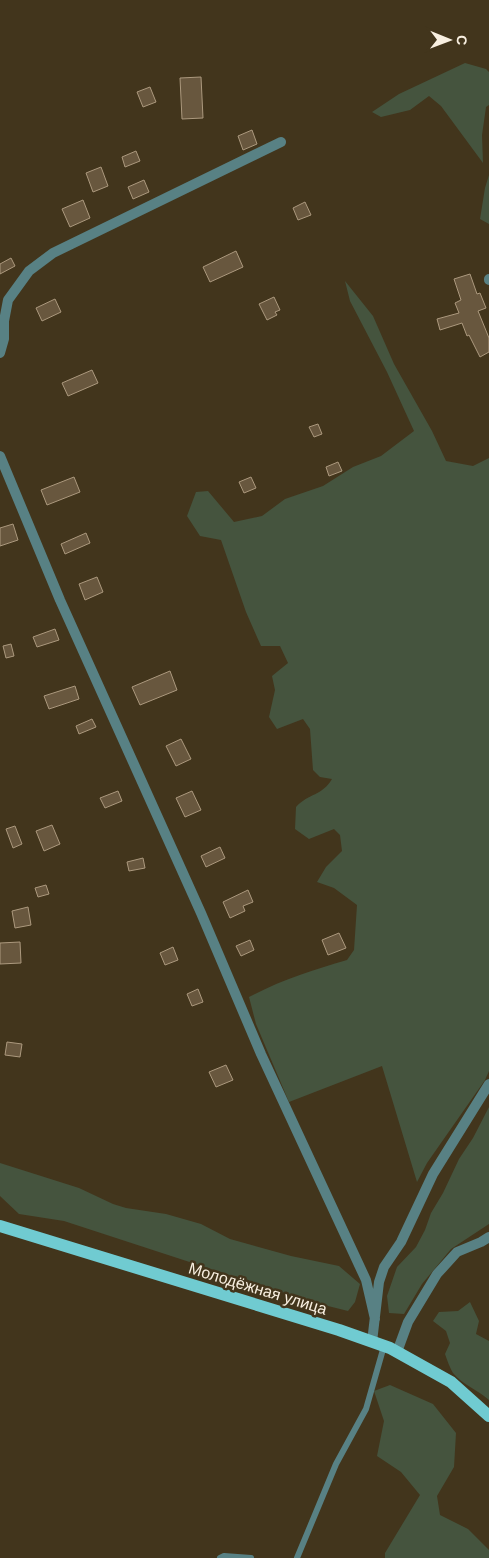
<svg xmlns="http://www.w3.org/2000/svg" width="489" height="1558" viewBox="0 0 489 1558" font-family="Arial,sans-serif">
	<rect width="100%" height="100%" fill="#42351c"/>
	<path fill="#45543e" d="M465,63L486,69L489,72V105L486,107L482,135L483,163L441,106L429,96L410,110L381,117L372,112L399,94Z
		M489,175V224L480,219L485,188Z
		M345,281L373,316L394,364L432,431L446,461L473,466L489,458V1071L485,1080L427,1163L417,1182L382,1066L289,1102L256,1024L249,997C281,980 313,970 347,960L354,950L357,905L334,888L317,882L326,867L342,851L340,835L334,829L309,839L295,829L296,807C309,793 322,796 332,779L320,777L313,770L310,729L303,719L277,729L269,717L275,690L272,676L288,663L280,646H261L246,612L221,540L200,536L187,516L196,492L208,491L234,522L262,516L285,499L323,486L353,467L381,456L414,431L387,372L350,301Z
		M489,1107V1224L451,1249L422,1284L404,1314L389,1313L387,1296L397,1267L416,1247L425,1230L431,1213L443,1193L459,1159L473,1138Z
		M0,1163L79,1188L113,1204L126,1208L166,1214L201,1224L230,1239L291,1256L339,1266L360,1284L355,1302L348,1311L312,1302L64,1221L19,1214L0,1196Z
		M470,1302L479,1321L476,1334L489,1341V1400C478,1390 463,1385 453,1373C450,1368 447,1360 445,1354L450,1343L446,1331L433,1321L439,1312L458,1311Z
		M390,1385L433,1404L456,1433L454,1467L437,1496L440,1515L468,1529L489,1550V1558H385V1553L420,1495L401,1472L377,1456L384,1421L374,1391Z"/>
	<path fill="#68573e" stroke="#ac997e" d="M201,77L203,118L182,119L180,78Z
		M150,87L156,102L143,107L137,92Z
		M252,130L257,144L243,150L238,136Z
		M136,151L140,161L125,167L122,157Z
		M101,167L108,186L93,192L86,173Z
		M144,180L149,192L133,199L128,187Z
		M83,200L90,218L70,227L62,209Z
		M305,202L311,215L298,220L293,208Z
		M236,251L243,267L210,282L203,267Z
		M11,258L15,266L0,274V264Z
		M470,274L477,294L480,293L486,308L478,311L489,338V352L480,357L469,335L467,336L462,323L440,330L437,319L459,313L455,303L461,300L454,279Z
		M274,297L280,310L275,312L277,315L267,320L259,304Z
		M55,299L61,312L42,321L36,308Z
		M92,370L98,383L68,396L62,383Z
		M318,424L322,434L314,437L309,427Z
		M338,462L342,471L329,476L326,467Z
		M74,477L80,492L47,505L41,490Z
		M251,477L256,488L244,493L239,482Z
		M13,524L18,540L0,546V528Z
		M86,533L90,543L65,554L61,544Z
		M97,577L103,592L85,600L79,584Z
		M55,629L59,640L37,647L33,637Z
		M11,644L14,656L6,658L3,646Z
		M170,671L177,690L140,705L132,687Z
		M75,686L79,699L49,709L44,696Z
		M92,719L96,727L79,734L76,726Z
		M181,739L191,759L176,766L166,746Z
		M118,791L122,801L105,808L100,798Z
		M192,791L201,810L185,817L176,798Z
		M52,825L60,844L44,851L36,831Z
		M15,826L22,844L13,848L6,829Z
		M220,847L225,858L206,867L201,856Z
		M143,858L145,868L129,871L127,862Z
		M46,885L49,894L38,897L35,888Z
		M248,890L253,902L243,906L245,911L230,918L223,902Z
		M28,907L31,925L15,928L12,911Z
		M339,933L346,948L328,955L322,940Z
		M250,940L254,950L241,956L236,946Z
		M20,942L21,963L0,964V943Z
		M173,947L178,960L165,965L160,953Z
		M198,989L203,1002L192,1006L187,994Z
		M7,1042L22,1044L20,1057L5,1055Z
		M226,1065L233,1080L216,1087L209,1072Z"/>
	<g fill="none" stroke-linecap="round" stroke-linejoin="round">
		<path stroke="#588184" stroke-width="6" d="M220,1558L224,1556L251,1558
			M297,1558L336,1464L366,1409L384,1346"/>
		<path stroke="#588184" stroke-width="10" d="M489,279V280
			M0,353L4,339V321L8,300L29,271L53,253L281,142
			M0,456L60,600L201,913L261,1054L366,1280L375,1319
			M372,1342L379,1282L384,1267L401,1242L433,1174L489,1084
			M397,1352L408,1322L437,1274L457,1252L481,1242L489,1237"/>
		<path stroke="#70cbd1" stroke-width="12" d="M0,1226L339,1330L390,1348L451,1382L489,1416"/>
	</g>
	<g text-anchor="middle" stroke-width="5" stroke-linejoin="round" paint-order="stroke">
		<g font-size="16" fill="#f8efe0" stroke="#42351c">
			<text transform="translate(258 1288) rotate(17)" y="6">Молодёжная улица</text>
		</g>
	</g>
	<g transform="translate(449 40) rotate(91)" stroke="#42351c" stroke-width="4" paint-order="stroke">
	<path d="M0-4L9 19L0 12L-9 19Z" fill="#f8efe0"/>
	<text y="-8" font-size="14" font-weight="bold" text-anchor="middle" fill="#f8efe0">С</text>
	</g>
</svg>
